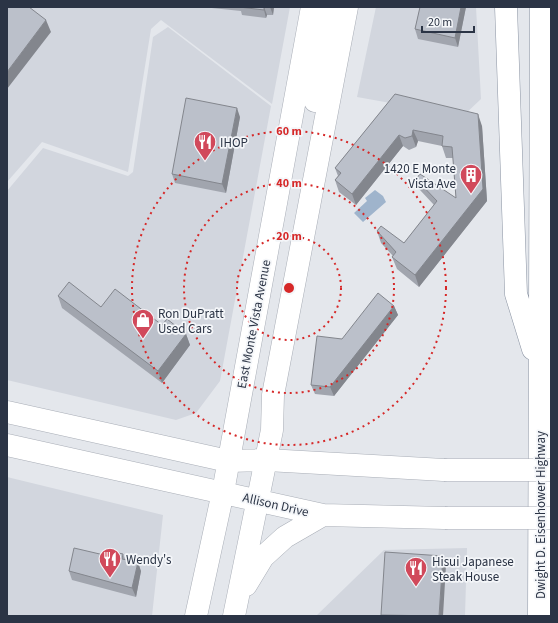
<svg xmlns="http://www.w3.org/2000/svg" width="558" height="623" viewBox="0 0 558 623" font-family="'Source Sans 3',sans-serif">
	<rect width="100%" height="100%" fill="#e4e7ec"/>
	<path fill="#d2d6de" d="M7,7H290L272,104L161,20L151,29L128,172L42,142L7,182Z
		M376,7H476L481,99L463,116L357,97Z
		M168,27L271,106L220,381L196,413L176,420L7,380V191L43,148L128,176L133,172L153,37Z
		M7,477L163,515L152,616H7Z
		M467,548L465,616H316L384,550Z"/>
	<path fill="#9fb4cc" d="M375,190L383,196L386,202L363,222L354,213L367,201L365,198Z"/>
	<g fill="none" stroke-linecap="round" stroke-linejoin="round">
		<g stroke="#a9aeb7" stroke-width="23">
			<path id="secondary" d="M328,7C324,29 318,44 337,60
				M304,51C325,63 319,81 315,101
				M7,412L228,461L267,460L444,470
				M7,445L323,515L445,518
				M246,585L263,557L285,537L323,515
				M196,616L223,492L312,7
				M234,616L272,430L273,395L347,7"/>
		</g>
		<g stroke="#8b94a3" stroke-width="23">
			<path id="motorway" d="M506,7L516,294L533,349
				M539,616L541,7"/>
		</g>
		<use href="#secondary" stroke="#fff" stroke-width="22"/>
		<use href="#motorway" stroke="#fff" stroke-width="22"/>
		<g stroke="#a9aeb7" stroke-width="23" stroke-linecap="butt">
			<path id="secondary-bridge" d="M444,470H551
				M445,518H551"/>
		</g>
		<use href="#secondary-bridge" stroke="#fff" stroke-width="22"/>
	</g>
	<path fill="#a1a5ae" d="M202,7H274L273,15H267L266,18L242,15L241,11Z
		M420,7H466L458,47L418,39L415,29Z
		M395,94L482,126L487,201L419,287L397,269L392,257L393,256L381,243L377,231L404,243L434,205L420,190L416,179L456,198L453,158H446L442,146L418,141L416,147L409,150L403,146L356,205L339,192L335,180L338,176L335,168Z
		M240,117L226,193L175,183L172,174Z
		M58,296L101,307L162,325L186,334L190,345L162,383L62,308Z
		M394,306L398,315L334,396L315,394L311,385L342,339Z
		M123,554L125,559L141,571L136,597L72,580L69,571L104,555Z"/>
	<path fill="#83868d" d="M264,7L267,15L266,18L264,10Z
		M270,7H274L273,15Z
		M461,7H466L458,47L455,38Z
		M46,20L51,32L7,89V72Z
		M237,108L240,117L226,193L222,184Z
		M478,114L482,126L487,201L419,287L415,275L483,189Z
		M413,130L418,141L416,147L412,136Z
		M399,135L403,146L356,205L352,194Z
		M394,306L398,315L334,396L330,387Z
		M186,334L190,345L162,383L158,371Z
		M443,556L446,565L443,616H439Z
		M138,562L141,571L136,597L132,588Z"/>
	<path fill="#bbc0ca" stroke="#83868d" d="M7,7H29L46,20L7,72Z
		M239,7H264V10Z
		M420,7H461L455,38L415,29Z
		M395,94L478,114L483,189L415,275L392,257L396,252L377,231L381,226L404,243L437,201L416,179L420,174L456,198L452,147L442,146L443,136L413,130L412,136L405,138L399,135L352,194L335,180L341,173L335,168Z
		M186,98L237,108L222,184L172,174Z
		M69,282L101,307L115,289L162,325L167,319L186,334L158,371L58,296Z
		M378,293L394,306L330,387L311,385L317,336L342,339Z
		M74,548L104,555L105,550L123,554L122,559L138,562L132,588L69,571Z
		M385,552L443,556L439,616L381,615Z"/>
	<g fill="none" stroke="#d62828" stroke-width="2" stroke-dasharray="2 4">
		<circle cx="289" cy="288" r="52"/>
		<circle cx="289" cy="288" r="105"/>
		<circle cx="289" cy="288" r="157"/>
	</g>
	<defs>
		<g id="restaurant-pin" transform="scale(1.15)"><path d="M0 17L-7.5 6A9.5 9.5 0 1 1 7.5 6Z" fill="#d1495b" stroke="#f4f6f9"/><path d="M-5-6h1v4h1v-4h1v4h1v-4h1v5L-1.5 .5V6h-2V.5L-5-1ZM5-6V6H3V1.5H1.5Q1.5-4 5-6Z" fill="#fff"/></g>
		<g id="building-pin" transform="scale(1.15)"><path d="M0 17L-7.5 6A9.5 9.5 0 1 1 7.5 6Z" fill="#d1495b" stroke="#f4f6f9"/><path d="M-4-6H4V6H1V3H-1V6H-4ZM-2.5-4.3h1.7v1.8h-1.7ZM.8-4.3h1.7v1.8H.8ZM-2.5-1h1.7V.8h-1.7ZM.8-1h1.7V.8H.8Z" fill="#fff"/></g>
		<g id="shop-pin" transform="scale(1.15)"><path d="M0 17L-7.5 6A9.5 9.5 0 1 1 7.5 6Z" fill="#d1495b" stroke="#f4f6f9"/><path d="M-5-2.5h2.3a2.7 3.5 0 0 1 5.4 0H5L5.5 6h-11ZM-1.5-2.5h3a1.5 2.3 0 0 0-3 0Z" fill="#fff"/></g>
	</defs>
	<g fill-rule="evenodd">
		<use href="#restaurant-pin" x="205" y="142"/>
		<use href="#building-pin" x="471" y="175"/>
		<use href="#shop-pin" x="143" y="320"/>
		<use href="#restaurant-pin" x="110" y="559"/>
		<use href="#restaurant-pin" x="416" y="568"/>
	</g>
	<g text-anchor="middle" stroke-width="3.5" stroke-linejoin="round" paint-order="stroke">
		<g font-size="13" fill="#2b3445" stroke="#f4f6f9" text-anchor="start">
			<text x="220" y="147">IHOP</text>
			<text x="456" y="173" text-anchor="end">1420 E Monte<tspan x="456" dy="15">Vista Ave</tspan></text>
			<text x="158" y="318">Ron DuPratt<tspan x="158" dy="15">Used Cars</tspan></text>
			<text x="126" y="564">Wendy's</text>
			<text x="432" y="566">Hisui Japanese<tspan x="432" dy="15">Steak House</tspan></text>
		</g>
		<g font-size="13" fill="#2b3445" stroke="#f4f6f9">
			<text transform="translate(253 324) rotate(-79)" y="5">East Monte Vista Avenue</text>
			<text transform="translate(276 504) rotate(13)" y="5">Allison Drive</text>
			<text transform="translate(540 515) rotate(-90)" y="5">Dwight D. Eisenhower Highway</text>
		</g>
	</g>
	<circle cx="289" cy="288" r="6" fill="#d62828" stroke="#f4f6f9" stroke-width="2"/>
	<g font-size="12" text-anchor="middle" font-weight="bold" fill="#d62828" stroke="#f4f6f9" stroke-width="3.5" stroke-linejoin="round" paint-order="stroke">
		<text x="289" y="135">60 m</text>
		<text x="289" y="187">40 m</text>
		<text x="289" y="240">20 m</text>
	</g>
	<rect width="558" height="623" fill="none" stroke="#2b3445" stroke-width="16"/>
	<path d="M422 26v6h52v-6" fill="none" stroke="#2b3445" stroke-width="2"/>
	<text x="428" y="26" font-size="12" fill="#2b3445" stroke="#f4f6f9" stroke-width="3" paint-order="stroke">20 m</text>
</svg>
